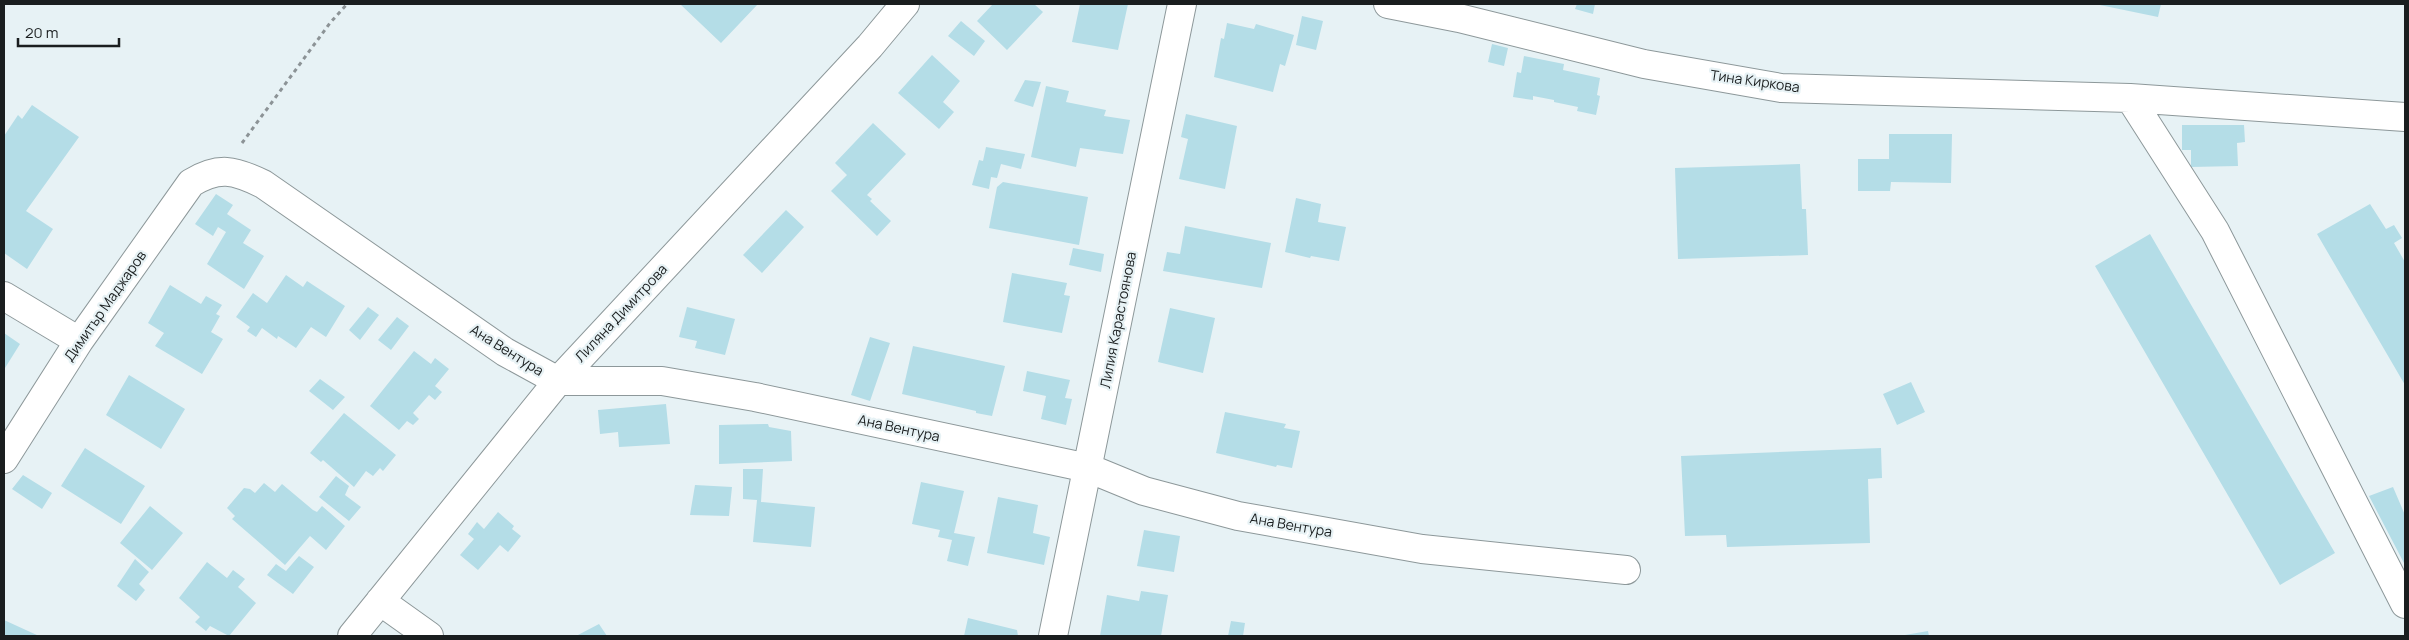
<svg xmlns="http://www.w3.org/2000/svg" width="2409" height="640" viewBox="0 0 2409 640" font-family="Manrope,sans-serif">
	<rect width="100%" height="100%" fill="#e7f2f5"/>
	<path fill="#b4dde7" d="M680,4H758L721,43Z
		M993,4H1034L1043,12L1007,50L977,21Z
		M1080,4H1128L1118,50L1072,42Z
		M1577,4H1595L1593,14L1575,9Z
		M2095,4H2161L2158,17Z
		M1302,16L1323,21L1316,50L1296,45Z
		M961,21L985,41L974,56L948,36Z
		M1227,23L1254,29L1256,24L1294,35L1285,66L1280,64L1273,92L1214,77L1221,38L1224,39Z
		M1492,44L1508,48L1504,66L1488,62Z
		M932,55L960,81L943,102L954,112L939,129L898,93Z
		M1524,56L1564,64L1563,70L1600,78L1597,95L1600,96L1596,115L1577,111L1578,107L1554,102V100L1533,96V100L1513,97L1517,72L1521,73Z
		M1025,80L1041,82L1033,107L1014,101Z
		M1046,86L1069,91L1066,102L1106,110L1104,116L1130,120L1123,154L1080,148L1076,167L1031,157Z
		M32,105L79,137L26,211L53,229L27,269L4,253V136L18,115L22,119Z
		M1186,114L1237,126L1225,189L1179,179L1188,139L1181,137Z
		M873,123L906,154L867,195L872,199L870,201L891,221L877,236L831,191L847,175L835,163Z
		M2182,125H2244L2245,142L2237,143L2238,166L2191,167V150H2182Z
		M1889,134H1952L1951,183L1891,182L1890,191H1858V159H1889Z
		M986,147L1025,154L1021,169L1001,164L997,178L991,177L989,189L972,185L979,160L983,161Z
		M1800,164L1802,209H1806L1808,255L1678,259L1675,168Z
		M1003,182L1088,197L1079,245L989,228L997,187Z
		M216,194L233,205L227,214L251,230L243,243L264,256L244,289L207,264L226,232L218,227L213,236L195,224Z
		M1296,198L1321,204L1318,222L1346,227L1339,261L1311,256L1310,258L1285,252Z
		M2370,204L2386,229L2394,225L2402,238L2394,243L2405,262V385L2317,234Z
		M786,210L804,227L762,273L743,255Z
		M1185,226L1271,243L1262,288L1163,271L1167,252L1180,254Z
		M2150,234L2335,553L2280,585L2095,266Z
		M1073,248L1104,254L1101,272L1069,265Z
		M1012,273L1067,283L1064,295L1070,296L1062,333L1003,322Z
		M286,275L303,287L307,281L345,306L326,337L311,327L296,348L278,336L277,339L262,328L256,337L247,331L250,327L236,317L253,293L267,303Z
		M170,285L201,304L206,296L222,305L216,314L220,316L211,332L223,339L202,374L155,346L164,333L148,323Z
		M368,307L379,315L360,340L349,330Z
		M687,307L735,319L725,355L695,348L697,341L679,337Z
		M1170,308L1215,318L1203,373L1158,362Z
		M397,317L409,326L391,350L378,340Z
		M4,333L20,344L5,368L4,367Z
		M870,337L890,343L870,401L851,395Z
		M913,346L1005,366L992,416L976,413V411L902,394Z
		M414,351L431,364L435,358L449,369L435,386L442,392L435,400L429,395L413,413L419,419L413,425L407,421L399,430L370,406Z
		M1027,371L1070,380L1065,398L1072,399L1066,425L1041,419L1046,396L1023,391Z
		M129,375L185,409L161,449L106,415Z
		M320,379L345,397L333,410L309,391Z
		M1911,382L1925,412L1897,425L1883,394Z
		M666,404L670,444L619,447L618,432L600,434L598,410Z
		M1225,412L1286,424L1284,428L1300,431L1292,468L1277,465L1276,467L1216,453Z
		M344,413L396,455L383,471L380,468L373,476L366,471L354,487L323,460L321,462L310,453Z
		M768,424L769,427L791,431L792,461L719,464V425Z
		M85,448L145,486L121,524L61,486Z
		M1881,448L1882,478L1868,479L1870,543L1727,547L1726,535L1685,536L1681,456Z
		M743,469H763L761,502L815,507L811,547L753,542L757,500L743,499Z
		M23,475L52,493L42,509L12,489Z
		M336,476L349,486L345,495L361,507L349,521L319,497Z
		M921,482L964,491L954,533L975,537L968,566L947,561L952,540L938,537L940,530L912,524Z
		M264,483L275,492L282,484L313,510L317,512L322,506L345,526L326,550L310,536L285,565L232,519L235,516L227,508L244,488L250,489L255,493Z
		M695,485L732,487L729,516L690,515Z
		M2393,487L2405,515V565L2369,496Z
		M998,497L1038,505L1033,533L1050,537L1044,565L987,553Z
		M150,506L183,533L152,570L120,543Z
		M498,512L514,526L512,529L521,536L508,552L500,545L478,570L460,555L474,539L468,534L477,522L484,529Z
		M1144,530L1180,536L1174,572L1137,566Z
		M299,556L314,567L293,594L267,575L276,564L286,571Z
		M135,559L149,572L139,584L145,590L136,601L117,586Z
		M207,562L227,578L233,570L245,579L238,587L256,603L229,636L210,626L206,631L195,622L200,617L179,598Z
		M1141,591L1168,595L1161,636H1100L1107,595L1139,601Z
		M968,618L1017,630L1018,636H964Z
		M4,620L39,636H4Z
		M1231,621L1245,623L1243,636H1228Z
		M599,624L607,636H576Z
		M1928,631L1929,636H1905V635Z"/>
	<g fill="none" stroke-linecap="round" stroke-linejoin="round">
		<g stroke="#8d989a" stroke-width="30">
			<path id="minor" d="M1388,4L1459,18L1644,64L1781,88L2130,98L2405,117
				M2130,98L2215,231L2405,604
				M4,296L79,341
				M4,459L79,341L191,183C219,166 234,170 263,184L505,352L558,381H662L755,397L1088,468L1144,491L1238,516L1422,549L1626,570
				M380,601L429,636
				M352,636L558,381L870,46L905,4
				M1053,636L1182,4"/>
		</g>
		<path stroke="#8c9396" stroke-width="3" stroke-dasharray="4 4" stroke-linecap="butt" d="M242,143L330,23L347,4"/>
		<use href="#minor" stroke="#fff" stroke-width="28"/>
	</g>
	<g text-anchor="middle" stroke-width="4.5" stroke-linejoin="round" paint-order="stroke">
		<g font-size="14" fill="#1a1e1f" stroke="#e7f2f5">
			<text transform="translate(1755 81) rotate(8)" y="5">Тина Киркова</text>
			<text transform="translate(105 306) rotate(-55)" y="5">Димитър Маджаров</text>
			<text transform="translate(621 313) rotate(-47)" y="5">Лиляна Димитрова</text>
			<text transform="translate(1118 320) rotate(-79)" y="5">Лилия Карастоянова</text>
			<text transform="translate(507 350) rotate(32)" y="5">Ана Вентура</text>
			<text transform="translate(899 428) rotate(12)" y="5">Ана Вентура</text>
			<text transform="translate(1291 525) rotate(10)" y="5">Ана Вентура</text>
		</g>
	</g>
	<rect width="2409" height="640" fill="none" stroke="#1a1e1f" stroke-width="10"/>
	<path d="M18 38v8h101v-8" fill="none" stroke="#1a1e1f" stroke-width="2.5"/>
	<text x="25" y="38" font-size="15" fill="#1a1e1f" stroke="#e7f2f5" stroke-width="4" paint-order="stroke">20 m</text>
</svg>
